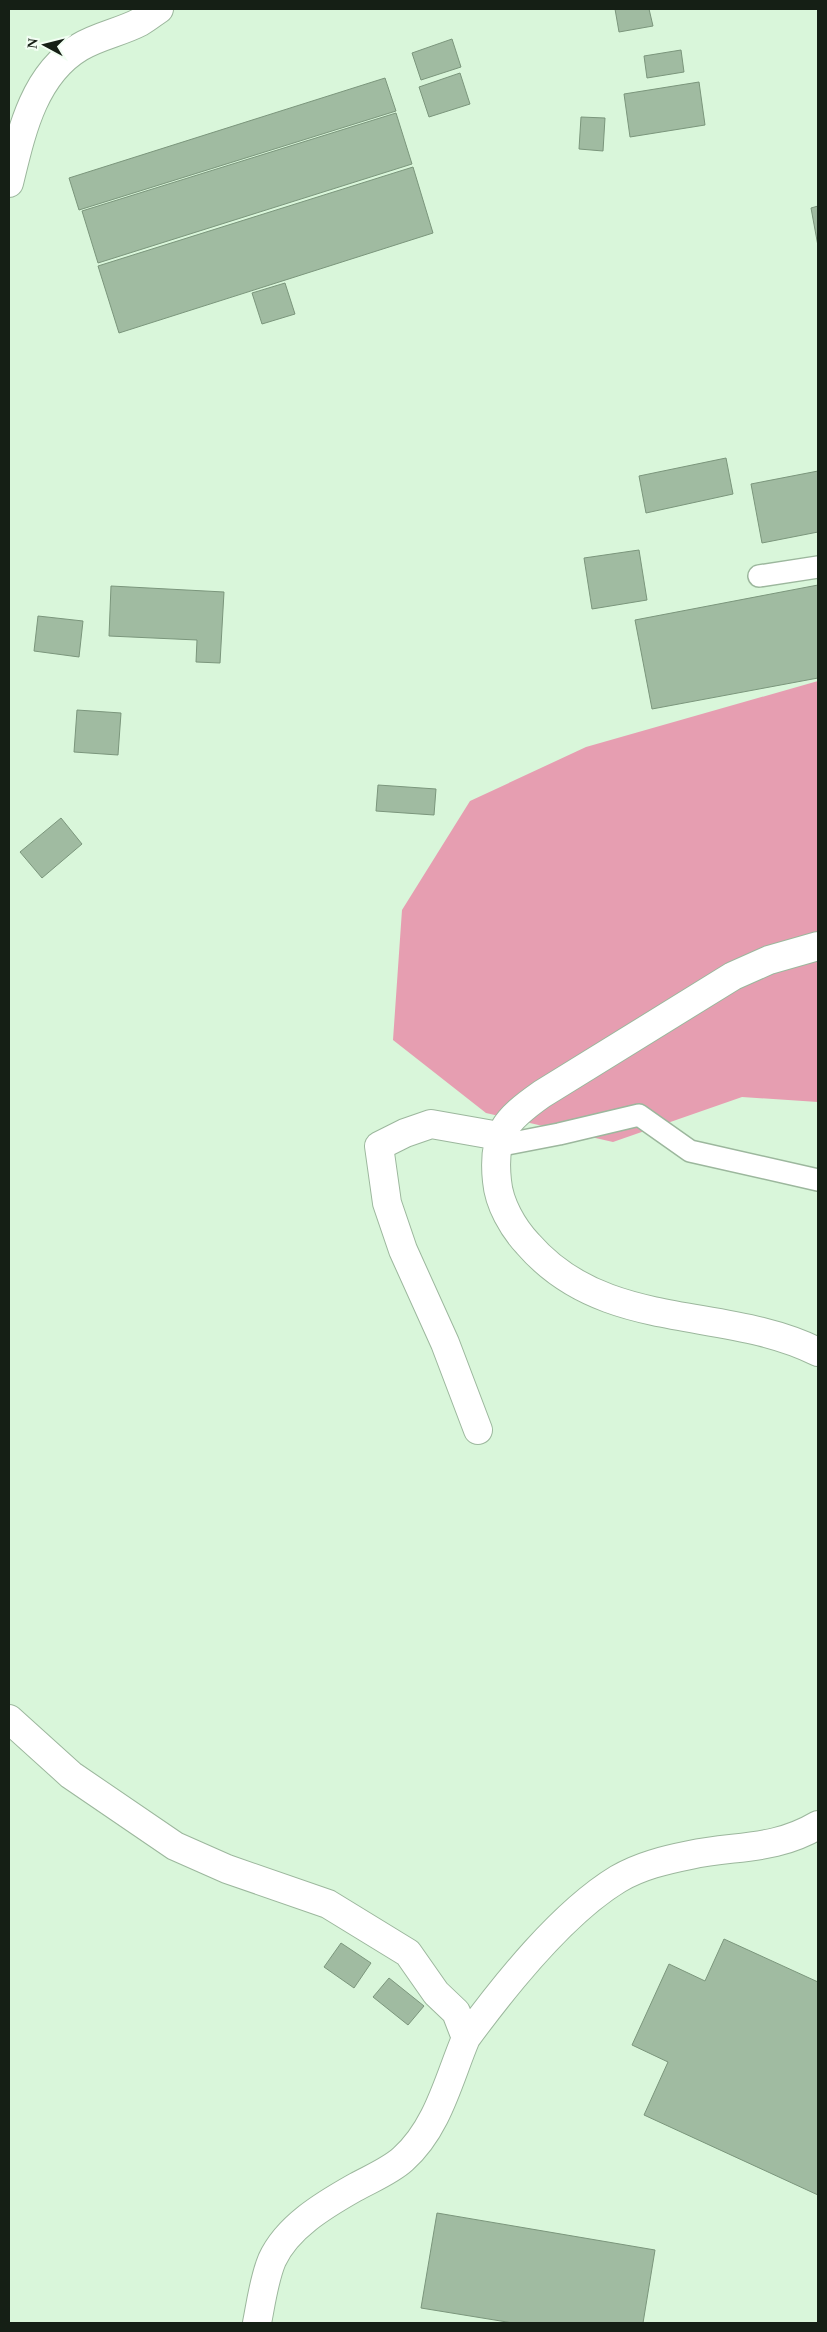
<svg xmlns="http://www.w3.org/2000/svg" width="827" height="2332" viewBox="0 0 827 2332" font-family="'Times New Roman',serif">
	<rect width="100%" height="100%" fill="#d9f6da"/>
	<path fill="#e69eb1" d="M818,681V1102L742,1097L613,1142L486,1113L393,1040L402,910L470,801L586,747Z"/>
	<path fill="#a0bba1" stroke="#7b967c" d="M615,9H649L653,26L619,32Z
		M452,39L461,67L421,80L412,53Z
		M681,50L684,72L647,78L644,56Z
		M460,73L470,104L429,117L419,87Z
		M385,78L396,111L79,210L69,178Z
		M699,82L705,125L630,137L624,94Z
		M396,113L412,164L98,263L82,211Z
		M581,117L605,118L603,151L579,149Z
		M413,167L433,233L119,333L98,266Z
		M818,206V246L811,208Z
		M285,283L295,314L262,324L252,293Z
		M726,458L733,494L646,513L639,476Z
		M818,471V532L762,543L751,484Z
		M639,550L647,600L592,609L584,558Z
		M818,585V678L652,709L635,620Z
		M111,586L224,592L220,663L196,662L197,640L109,636Z
		M38,616L83,621L79,657L34,651Z
		M77,710L121,713L118,755L74,752Z
		M378,785L436,789L434,815L376,811Z
		M61,818L82,844L42,878L20,852Z
		M724,1939L818,1982V2195L644,2115L668,2062L632,2045L669,1964L705,1981Z
		M341,1943L371,1963L354,1988L324,1967Z
		M389,1978L424,2006L408,2025L373,1997Z
		M437,2213L655,2250L643,2323H513L421,2308Z"/>
	<g fill="none" stroke-linecap="round" stroke-linejoin="round">
		<g stroke="#9cb79d" stroke-width="24">
			<path id="lane" d="M759,576L818,567
				M497,1146L559,1134L639,1115L690,1151L818,1180"/>
		</g>
		<g stroke="#9cb79d" stroke-width="30">
			<path id="street" d="M9,183C21,134 33,75 80,47C98,36 121,32 140,22C147,18 153,13 159,9
				M818,946L769,960L733,976L542,1094C505,1120 492,1134 497,1181C499,1204 513,1228 528,1244C605,1333 724,1305 818,1352
				M478,1430L445,1343L403,1250L387,1203L379,1146L405,1133L431,1124L499,1136
				M9,1719L71,1775L175,1846L227,1869L328,1904L408,1953L436,1993L456,2012L466,2038C449,2078 438,2128 403,2159C390,2171 370,2179 354,2188C324,2205 287,2227 272,2260C264,2279 261,2303 257,2323
				M466,2038C505,1985 562,1913 618,1879C640,1866 665,1860 690,1855C736,1845 774,1851 818,1825"/>
		</g>
		<use href="#lane" stroke="#fff" stroke-width="21"/>
		<use href="#street" stroke="#fff" stroke-width="28"/>
	</g>
	<rect width="827" height="2332" fill="none" stroke="#151f15" stroke-width="20"/>
	<g transform="translate(45 45) rotate(277)" stroke="#f2fef3" stroke-width="4" paint-order="stroke">
	<path d="M0-4L9 19L0 12L-9 19Z" fill="#151f15"/>
	<text y="-8" font-size="14" font-weight="bold" text-anchor="middle" fill="#151f15">N</text>
	</g>
</svg>
